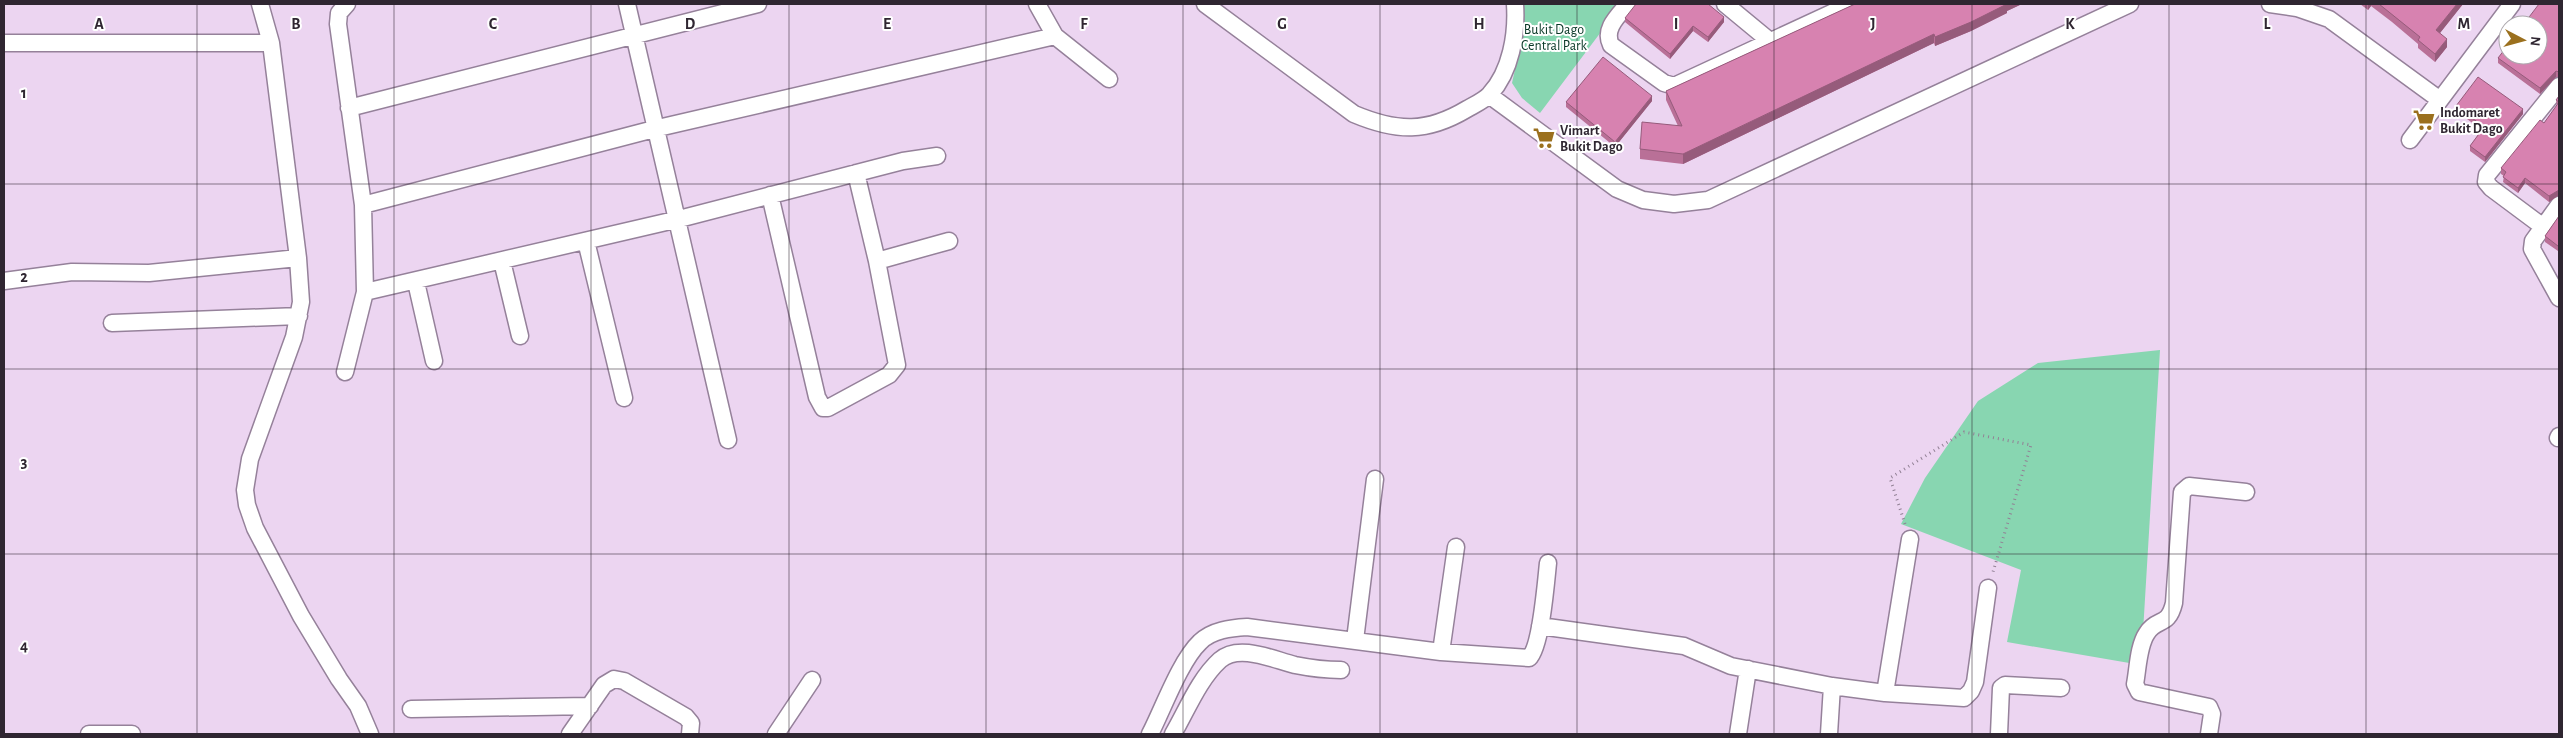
<svg xmlns="http://www.w3.org/2000/svg" width="2563" height="738" viewBox="0 0 2563 738" font-family="'Alegreya Sans',sans-serif">
	<rect width="100%" height="100%" fill="#ecd5f1"/>
	<path fill="#88d6b1" d="M1521,4H1622L1540,113L1522,98L1512,83L1521,42Z
		M2160,350L2141,665L2007,642L2021,570L1901,524L1925,478L1978,401L2038,363Z"/>
	<g fill="none" stroke-linecap="round" stroke-linejoin="round">
		<g stroke="#95819a" stroke-width="19">
			<path id="street" d="M260,4L271,43L298,258L301,302L294,337L250,459L245,490L247,505L255,528L301,616L339,679L358,706L370,734
				M627,4L728,440
				M1037,4L1055,36L1109,79
				M1205,4L1354,114C1397,132 1427,133 1467,109C1474,105 1485,100 1490,94C1511,71 1517,34 1515,4
				M1628,4C1618,16 1603,29 1611,45L1664,83L1674,86L1851,4
				M1725,4L1771,42
				M2270,4L2297,8L2329,19L2440,100
				M4,43H271
				M1489,95L1617,189L1643,200L1674,204L1708,200L2130,4
				M349,108L758,4
				M2410,140L2512,4
				M770,195L817,397L823,408H828L889,375L897,365L877,261L856,173
				M363,205L658,128L1055,36
				M2559,205L2533,241L2532,249L2559,298
				M2542,226L2491,188L2486,182L2487,175L2559,86
				M586,241L624,398
				M502,261L520,336
				M877,261L949,241
				M4,281L72,272L149,273L298,258
				M416,282L434,361
				M365,292L679,219L903,161L937,156
				M112,323L299,316
				M345,372L365,292L363,205L338,24L339,13L347,4
				M2558,438L2559,436
				M1540,626L1684,646L1731,666L1832,686L1885,693L1964,698L1971,691L1975,682L1988,588
				M1355,640L1375,479
				M1441,652L1456,547
				M1885,693L1910,539
				M411,709L590,706
				M89,734H132
				M570,734L604,685L614,679L624,681L686,717L691,723L690,734
				M776,734L812,680
				M1150,734C1163,709 1180,661 1200,642C1212,630 1231,628 1247,627L1441,652L1529,658C1541,647 1546,582 1548,563
				M1173,734C1187,710 1199,679 1220,660C1239,643 1274,660 1295,665C1310,668 1325,670 1341,670
				M1738,734L1748,669
				M1829,734L1832,686
				M1999,734L2001,688L2005,685L2061,688
				M2209,734L2212,714L2209,707L2139,692L2135,684C2138,669 2138,646 2147,633C2157,617 2168,628 2174,603L2182,492L2189,486L2246,492"/>
		</g>
		<path stroke="#928195" stroke-width="3" stroke-dasharray="1 4" stroke-linecap="butt" d="M1905,524L1890,478L1964,432L2031,445L1993,572"/>
		<use href="#street" stroke="#fff" stroke-width="16"/>
	</g>
	<path fill="#b97097" d="M1855,4H2022L2007,11V13L1971,31L1935,46L1934,43L1683,164L1640,159V149L1678,126L1666,100V91Z
		M2360,4H2463L2440,33L2447,47L2435,62L2418,48V44L2392,22L2371,6L2368,10Z
		M2559,4V77H2556L2540,94L2498,63V58Z
		M1625,18L1724,22L1708,42L1693,31L1670,59L1625,22Z
		M2559,96V195L2549,202L2525,183L2518,193L2503,182L2504,176L2501,174V168L2544,123L2557,106L2556,100Z
		M1652,101L1615,147L1566,107V102Z
		M2456,106L2523,114L2485,162L2470,151V146L2482,130L2456,111Z
		M2559,216V250L2558,251L2545,242V236Z"/>
	<path fill="#965b7b" d="M2006,4H2022L2007,11V13L1971,31L1935,46V37Z
		M2368,4H2371V6L2368,10Z
		M2457,4H2463L2436,38V30Z
		M1724,17V22L1708,42V37Z
		M1693,26V31L1670,59V54Z
		M1934,34V43L1683,164V154Z
		M2447,39V47L2435,62V54Z
		M2556,71V77L2540,94V88Z
		M1652,96V101L1615,147V142Z
		M2523,109V114L2485,162V157Z
		M2525,178V183L2518,193V188Z
		M2559,190V195L2549,202V196Z"/>
	<path fill="#d782b0" stroke="#965b7b" d="M1636,4H1708L1724,17L1708,37L1693,26L1670,54L1625,18Z
		M1855,4H2007L1971,22L1935,37L1934,34L1683,154L1640,149L1642,122L1682,126L1666,91Z
		M2379,4H2457L2436,30L2447,39L2435,54L2418,40L2420,37Z
		M2539,4H2559V72L2556,71L2540,88L2498,58L2508,45V55H2538V25H2523Z
		M1603,57L1652,96L1615,142L1566,102Z
		M2478,77L2523,109L2485,157L2470,146L2484,127L2456,106Z
		M2559,96V102L2556,100Z
		M2559,102V190L2549,196L2525,178L2518,188L2503,177L2506,172L2501,168L2540,120L2544,123Z
		M2559,216V244L2558,246L2545,236Z"/>
	<path fill="none" stroke="#2f2631" stroke-width="1" stroke-opacity="0.55" d="M197,4V734M394,4V734M591,4V734M789,4V734M986,4V734M1183,4V734M1380,4V734M1577,4V734M1774,4V734M1972,4V734M2169,4V734M2366,4V734M4,184H2559M4,369H2559M4,554H2559"/>
	<defs>
		<g id="supermarket-bare" transform="scale(1.725)"><path d="M-6-5.5h2.5l.6 2H6L4.5 2H-2.5L-4.4-4H-6ZM-1.5 3.2a1.3 1.3 0 1 0 .1 0ZM3 3.2a1.3 1.3 0 1 0 .1 0Z" fill="#9b701e" stroke="#fff" stroke-width="2.5" paint-order="stroke"/></g>
	</defs>
	<g fill-rule="evenodd">
		<use href="#supermarket-bare" x="2424" y="120"/>
		<use href="#supermarket-bare" x="1544" y="138"/>
	</g>
	<g text-anchor="middle" stroke-width="4" stroke-linejoin="round" paint-order="stroke">
		<g font-size="14" fill="#073625" stroke="#fff">
			<text x="1554" y="34">Bukit Dago<tspan x="1554" dy="16">Central Park</tspan></text>
		</g>
		<g font-size="14" font-weight="bold" fill="#2f2631" stroke="#fff" text-anchor="start">
			<text x="2440" y="117">Indomaret<tspan x="2440" dy="16">Bukit Dago</tspan></text>
			<text x="1560" y="135">Vimart<tspan x="1560" dy="16">Bukit Dago</tspan></text>
		</g>
	</g>
	<g font-size="16" text-anchor="middle" font-weight="bold" fill="#2f2631" stroke="#fff" stroke-width="4" stroke-linejoin="round" paint-order="stroke">
		<text x="99" y="29">A</text>
		<text x="296" y="29">B</text>
		<text x="493" y="29">C</text>
		<text x="690" y="29">D</text>
		<text x="887" y="29">E</text>
		<text x="1084" y="29">F</text>
		<text x="1282" y="29">G</text>
		<text x="1479" y="29">H</text>
		<text x="1676" y="29">I</text>
		<text x="1873" y="29">J</text>
		<text x="2070" y="29">K</text>
		<text x="2267" y="29">L</text>
		<text x="2464" y="29">M</text>
		<text x="24" y="98">1</text>
		<text x="24" y="282">2</text>
		<text x="24" y="467">3</text>
		<text x="24" y="651">4</text>
	</g>
	<rect width="2563" height="738" fill="none" stroke="#2f2631" stroke-width="10"/>
	<g transform="translate(2523 40) rotate(96)"><circle r="24" fill="#ffffff" stroke="#aca8ad"/>
	<path d="M0-4L9 19L0 12L-9 19Z" fill="#9b701e"/>
	<text y="-8" font-size="14" font-weight="bold" text-anchor="middle" fill="#2f2631">N</text>
	</g>
</svg>
